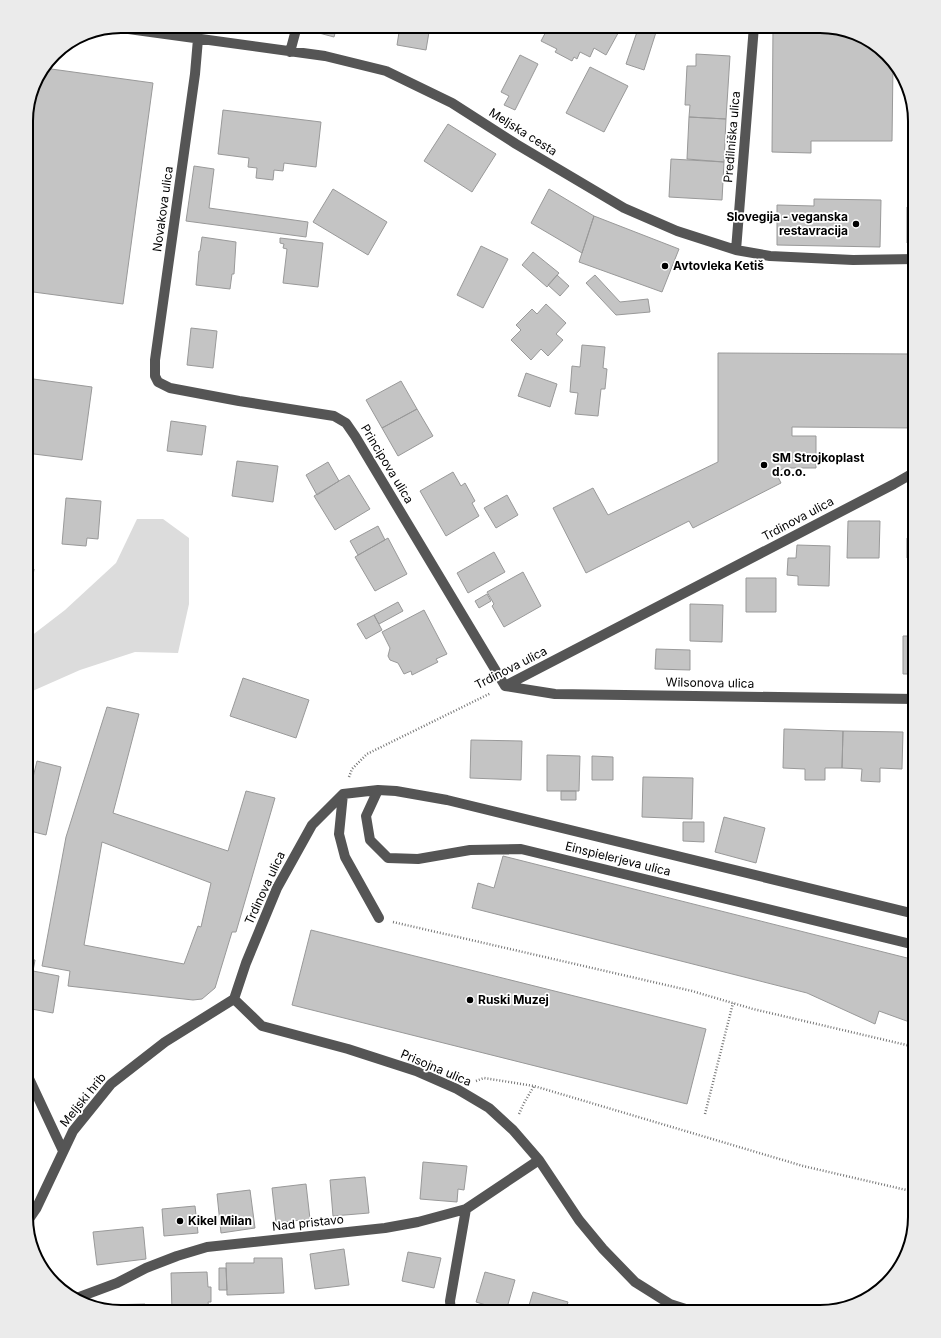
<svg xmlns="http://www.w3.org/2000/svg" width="941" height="1338" viewBox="0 0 941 1338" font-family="Inter,sans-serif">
	<rect width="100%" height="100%" fill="#fff"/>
	<path fill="#dcdcdc" d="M137,519H163L189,538V604L178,653L135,652L80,670L28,693L26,698V640L65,610L116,563Z"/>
	<path fill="#c4c4c4" stroke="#999" fill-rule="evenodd" d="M305,26H337L334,37L304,29Z
		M400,26H430L426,50L397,45Z
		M549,26H622L606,55L594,48L590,57L580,52L577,59L574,57L572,61L555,52L557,49L541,41Z
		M639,26H658L644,70L626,64Z
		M711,26H742L741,31L710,29Z
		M773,26H826L868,39L893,64L892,141H811V153L772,152Z
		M696,54L730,56L726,119L689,117L690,105H685L687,66H696Z
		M520,55L538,64L515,110L504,105L509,96L501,92Z
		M590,67L628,86L604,132L566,113Z
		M44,68L153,83L123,304L26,291V114L36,79Z
		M223,110L321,122L316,167L284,163L283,171L274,170L273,180L256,178L257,168L248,167L249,158L218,154Z
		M689,117L726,119L724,162L687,159Z
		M448,124L496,154L472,192L424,161Z
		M671,159L724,162L722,200L669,197Z
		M194,166L214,169L209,208L308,222L306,237L186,221Z
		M333,189L387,222L368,255L313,222Z
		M549,189L594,216L582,253L531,223Z
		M814,199L881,200L880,247L777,245V205L814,206Z
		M907,207H915V243H907Z
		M594,216L679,249L662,292L579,262Z
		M202,237L236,242L234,274H232L230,289L196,285L199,251H200Z
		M280,238L323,243L318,287L283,283L287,249L283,248L284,244L280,243Z
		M481,246L508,259L483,308L457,295Z
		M533,252L559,273L547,287L522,265Z
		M557,275L569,286L560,296L548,285Z
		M595,275L620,302L648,299L650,312L616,315L586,283Z
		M546,304L566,323L556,334L563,340L548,356L541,349L531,360L511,340L521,330L516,325L532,309L537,314Z
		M191,328L217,331L213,368L187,365Z
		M582,345L605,347L603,368L607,369L605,389H601L598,416L575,414L578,393L570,392L572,366L580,367Z
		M718,353L915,354V428L792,427V436H816V468H784L776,473L781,483L693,528L689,521L586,573L553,508L593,488L608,515L718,462Z
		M526,373L557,384L550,407L518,396Z
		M26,378L92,387L82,460L26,453Z
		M401,381L417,409L382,428L366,400Z
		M417,409L433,436L398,456L382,428Z
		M171,421L206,426L202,455L167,451Z
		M237,461L278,466L273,502L232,496Z
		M328,462L339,481L317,495L306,475Z
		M453,472L461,486L465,483L475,501L472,503L479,516L446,536L420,491Z
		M349,475L370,509L335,530L314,496Z
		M507,495L518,515L496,528L484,508Z
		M66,498L101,501L98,539L87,538L86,546L62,544Z
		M848,521H880L879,558H847Z
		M378,526L385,540L358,555L350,541Z
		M388,538L407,574L375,591L355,557Z
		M907,538H915V559L907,558Z
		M797,545L830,546L829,586L798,585V576L787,575L788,558H796Z
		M494,552L505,572L468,593L457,573Z
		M26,568L34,569L28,608L26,607Z
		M523,572L541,606L504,627L492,606L494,604L487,592Z
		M746,578H776V612H746Z
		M487,594L491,601L479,608L475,601Z
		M398,602L403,611L379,624L374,615Z
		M690,604L723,605L722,642L690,641Z
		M424,610L447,654L436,659L438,662L412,675L411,671L404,674L398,663L390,660L388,656L390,648L382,632Z
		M374,615L382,630L366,639L357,624Z
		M903,636H915V674H903Z
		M656,649L690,650V670L655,669Z
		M243,678L309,700L296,738L230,716Z
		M107,707L139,714L113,813L228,851L246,791L275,798L236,932H232L215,988L202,999L193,1000L68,986L70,971L42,966L66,837ZM102,842L211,883L201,927L198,926L184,964L84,945Z
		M784,729L843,731L842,768H825V780H805V769L783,768Z
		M843,731L903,732L902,769L880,768V782L861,781L862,769L842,768Z
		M471,740L522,741L521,780L470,778Z
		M547,755L580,756L579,791H547Z
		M592,756L613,757V780H592Z
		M37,761L61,767L46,835L26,830V806Z
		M643,777L693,778L692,819L642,817Z
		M561,791H576V800H561Z
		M724,817L765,828L756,863L715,852Z
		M683,822H704V842L683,841Z
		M503,856L915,960V1024L879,1011L875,1024L807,993L472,908L478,883L494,888Z
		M311,930L706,1029L687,1104L292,1005Z
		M26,959L35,960L33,971L59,976L53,1013L26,1008Z
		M423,1162L467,1166L464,1190L458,1189L457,1202L420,1199Z
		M365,1177L369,1213L333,1216L330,1180Z
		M306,1184L310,1219L276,1223L272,1188Z
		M250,1190L255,1228L221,1233L217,1194Z
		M195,1206L198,1233L164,1236L162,1209Z
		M143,1227L146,1259L97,1265L93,1232Z
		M344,1249L349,1285L315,1289L310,1254Z
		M408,1252L441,1258L434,1288L402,1281Z
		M254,1258H282L284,1293L227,1295L226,1263H254Z
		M219,1268H226L227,1290H219Z
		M207,1272L208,1287H211V1302H208L209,1309L201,1310V1312H172L171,1273Z
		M485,1272L515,1280L506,1311L476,1302Z
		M533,1292L568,1302L565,1312H527Z
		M145,1304V1312H115L104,1308H106V1305Z"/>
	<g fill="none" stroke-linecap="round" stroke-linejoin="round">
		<path stroke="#777" stroke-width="2.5" stroke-dasharray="1 2" stroke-linecap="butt" d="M349,777L352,769L367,754L491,693
			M393,922L692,991L753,1009L915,1047
			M476,1081L484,1078L534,1086L803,1166L915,1192
			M519,1114L524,1103L534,1086
			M705,1114L733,1003"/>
		<path stroke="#555" stroke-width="10" d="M114,27L325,56L386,71L452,103L516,144L624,208L677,231L736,250L770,256L853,260L915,259
			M198,39L195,74L155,360V376L158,382L170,388L239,401L334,416L346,423L355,436L505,686
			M290,52L297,26
			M736,250L754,26
			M505,686L894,484L915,472
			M505,686L555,694L915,699
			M378,790L366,816L370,840L388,858L418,859L470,850L521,849L915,945
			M343,794L378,790L396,791L447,800L915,914
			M343,794L339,834L345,857L379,918
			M234,999L262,1026L348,1049L416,1071L457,1089L489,1108L513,1130L539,1160L579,1220L603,1249L635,1282L670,1304L695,1312
			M234,999L246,963L277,888L312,825L343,794
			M26,1072L63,1151
			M27,1222L36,1209L73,1131L111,1084L165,1042L234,999
			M74,1299L117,1283L146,1268L177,1256L207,1247L385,1228L418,1222L466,1209L539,1160
			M451,1312L450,1301L466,1209"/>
	</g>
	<g fill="#000" stroke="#fff" stroke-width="1.5">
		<circle cx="856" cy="224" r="4"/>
		<circle cx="665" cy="266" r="4"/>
		<circle cx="764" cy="465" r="4"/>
		<circle cx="470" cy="1000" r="4"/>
		<circle cx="180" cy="1221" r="4"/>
	</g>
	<g text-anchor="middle" stroke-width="3.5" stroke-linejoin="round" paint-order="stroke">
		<g font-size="12" fill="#000" stroke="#fff">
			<text transform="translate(523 132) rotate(32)" y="4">Meljska cesta</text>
			<text transform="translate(732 137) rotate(-85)" y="4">Predilniška ulica</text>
			<text transform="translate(163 209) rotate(-82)" y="4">Novakova ulica</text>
			<text transform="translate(387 464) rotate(59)" y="4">Principova ulica</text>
			<text transform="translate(798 519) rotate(-28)" y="4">Trdinova ulica</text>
			<text transform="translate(511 668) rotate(-27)" y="4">Trdinova ulica</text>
			<text transform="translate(710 683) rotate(1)" y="4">Wilsonova ulica</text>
			<text transform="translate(618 859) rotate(14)" y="4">Einspielerjeva ulica</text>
			<text transform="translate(265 888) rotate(-65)" y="4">Trdinova ulica</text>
			<text transform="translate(436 1068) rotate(23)" y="4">Prisojna ulica</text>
			<text transform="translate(83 1100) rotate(-51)" y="4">Meljski hrib</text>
			<text transform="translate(308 1223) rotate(-6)" y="4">Nad pristavo</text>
		</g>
		<g font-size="12" font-weight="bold" fill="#000" stroke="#fff" text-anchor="start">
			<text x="848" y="221" text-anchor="end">Slovegija - veganska<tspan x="848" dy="14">restavracija</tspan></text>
			<text x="673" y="270">Avtovleka Ketiš</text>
			<text x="772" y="462">SM Strojkoplast<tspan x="772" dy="14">d.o.o.</tspan></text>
			<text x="478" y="1004">Ruski Muzej</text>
			<text x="188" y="1225">Kikel Milan</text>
		</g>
	</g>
	<path d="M0 0H941V1338H0ZM121 33H820A88 88 0 0 1 908 121V1217A88 88 0 0 1 820 1305H121A88 88 0 0 1 33 1217V121A88 88 0 0 1 121 33Z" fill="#ebebeb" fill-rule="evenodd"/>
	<path fill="none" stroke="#000" stroke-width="2" d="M121 33H820A88 88 0 0 1 908 121V1217A88 88 0 0 1 820 1305H121A88 88 0 0 1 33 1217V121A88 88 0 0 1 121 33Z"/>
</svg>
